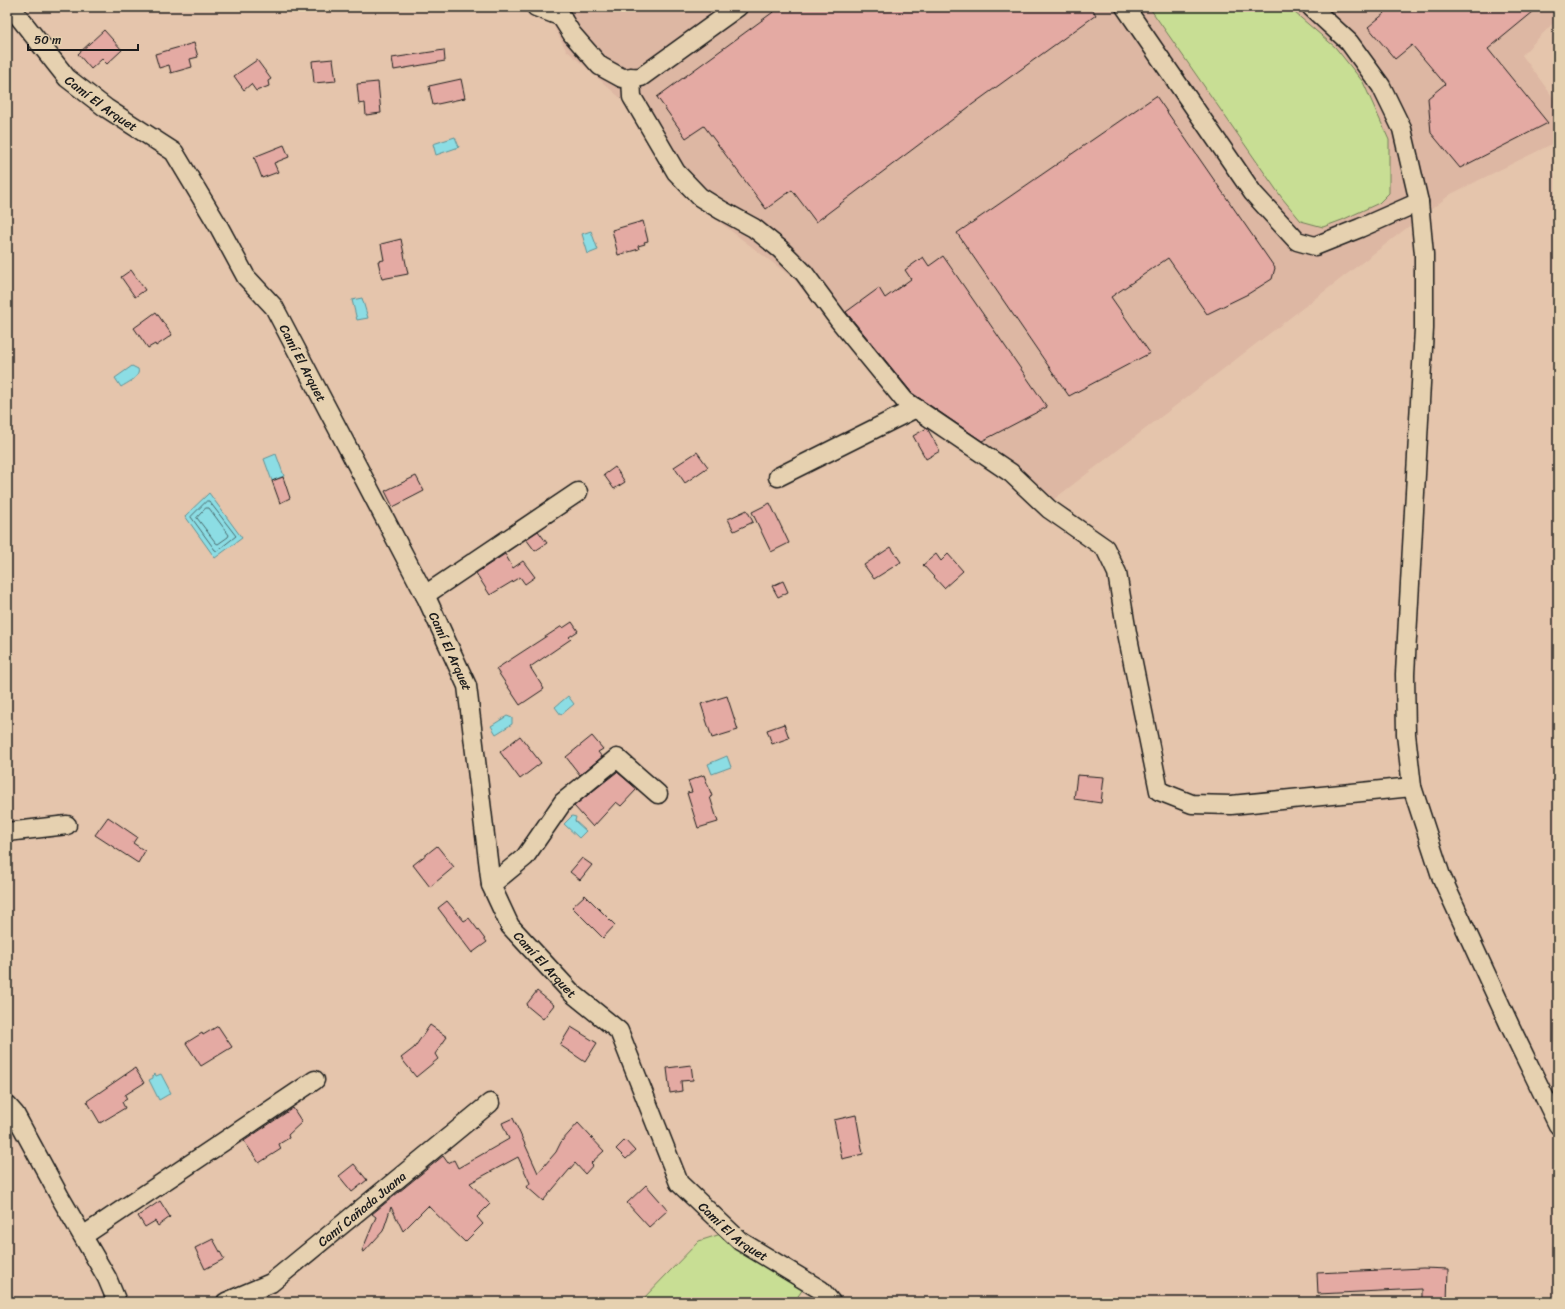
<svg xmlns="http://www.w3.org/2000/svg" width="1565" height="1309" viewBox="0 0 1565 1309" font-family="Sriracha,sans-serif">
	<rect width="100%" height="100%" fill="#e5c5ac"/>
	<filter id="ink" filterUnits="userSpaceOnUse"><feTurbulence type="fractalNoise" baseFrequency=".025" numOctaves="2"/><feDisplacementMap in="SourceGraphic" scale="8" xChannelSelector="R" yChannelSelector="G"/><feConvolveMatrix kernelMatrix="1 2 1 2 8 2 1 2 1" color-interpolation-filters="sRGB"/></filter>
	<g filter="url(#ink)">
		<path fill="#ddb7a3" d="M544,7H1558V18L1522,55L1558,104V141L1451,194L1045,506L891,400L794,279L692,201L626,103L566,50Z"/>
		<path fill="#c8de94" stroke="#727d58" d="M1149,7H1288L1335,47L1363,82L1389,140V193L1379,203L1342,220L1323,227L1301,221L1282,198Z
			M721,1234L803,1289L794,1302H640L699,1241Z"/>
		<path fill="#8cdde4" stroke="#5f9094" d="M455,137L459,147L436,155L433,144Z
			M591,231L598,250L588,254L582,234Z
			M362,298L368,318L357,320L352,300Z
			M132,366L138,369C141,377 127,383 121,387L115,378Z
			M276,454L284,476L272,481L264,459Z
			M209,493L242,538L215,558L185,516Z
			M568,696L574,704L561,715L555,707Z
			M507,716L512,718V724L496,734L491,726Z
			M727,756L731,767L712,774L708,764Z
			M572,816L576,817L575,821L586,831L579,838L564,824Z
			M155,1074L156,1076L161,1074L171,1093L159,1100L149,1080L153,1078V1076Z"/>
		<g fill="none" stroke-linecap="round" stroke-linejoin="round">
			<path stroke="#49696c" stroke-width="1" d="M207,501H209L236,536L217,551L215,550L191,517Z
				M206,508H209L229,535L228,537L218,544L216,543L197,518Z"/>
		</g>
		<path fill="#e4aaa3" stroke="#1c1c1c" d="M780,7H1091L1096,15L973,104L816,222L792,190L766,209L704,126L686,138L657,97Z
			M1380,7H1539L1488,49L1548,123L1460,168L1431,133L1428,98L1445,84L1412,45L1395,59L1368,27L1385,13Z
			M104,30L122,50L107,64L102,59L91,69L78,54Z
			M194,43L198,57L190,59L192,67L171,73L169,65L159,68L155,54Z
			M444,50L445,61L394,70L392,58Z
			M333,59L336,81L314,83L312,61Z
			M257,60L271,79L268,81L269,86L256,91L251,84L244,90L234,76Z
			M461,79L465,98L433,105L429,86Z
			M378,82L381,113L366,115L365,103L359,104L357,84Z
			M1156,96L1275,268L1272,279L1248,294L1207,314L1168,258L1111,297L1150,353L1069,396L957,233Z
			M284,145L289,157L274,163L278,172L262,178L254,157Z
			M643,221L648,241L644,242L645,244L638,246L639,249L618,255L612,230Z
			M401,239L408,274L382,279L378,261L384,260L381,244Z
			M943,256L1047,407L982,441L912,393L846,312L879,288L885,298L911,279L905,270L923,257L929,266Z
			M131,270L145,290L135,297L121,277Z
			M156,312L172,335L156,346L155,344L148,348L134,328Z
			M927,428L940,451L926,459L913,436Z
			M697,452L708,467L685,483L674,467Z
			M615,467L625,482L614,489L604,475Z
			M416,476L424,491L393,507L385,491Z
			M283,477L290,498L280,503L272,481Z
			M770,503L789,543L771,552L752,512Z
			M747,510L753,522L734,531L728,519Z
			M538,531L547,543L535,551L526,539Z
			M891,547L901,562L874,579L864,565Z
			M505,554L513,568L523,561L535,577L525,584L520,577L490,595L476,573Z
			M936,554L941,561L948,554L963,571L944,588L923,565Z
			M783,581L788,592L778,597L772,586Z
			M572,622L578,631L569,637L571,639L530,667L544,689L520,705L496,669L562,626L563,628Z
			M727,696L738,730L712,738L701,704Z
			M784,724L789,738L772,744L767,730Z
			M520,736L541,763L520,779L500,752Z
			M592,736L603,749L598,752L602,757L580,775L566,757Z
			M617,772L637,789L621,806L616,802L593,827L574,806Z
			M704,775L712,796L710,797L718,822L698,828L687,793L692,792L688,781Z
			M1077,775L1104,777L1101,803L1074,799Z
			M108,817L137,837L133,843L145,851L138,863L95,835Z
			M437,846L454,867L430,887L413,865Z
			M582,858L592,865L580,880L570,872Z
			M585,895L615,925L603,938L572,907Z
			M447,901L464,921L469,918L487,942L472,953L438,908Z
			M537,991L554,1005L543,1019L526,1005Z
			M430,1025L447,1037L435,1054L438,1059L416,1077L401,1058L414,1048Z
			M218,1026L232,1047L201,1066L186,1043L202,1033L203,1035Z
			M571,1027L597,1043L585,1062L560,1045Z
			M691,1065L693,1080L681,1081L682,1091L670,1093L667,1068Z
			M135,1068L144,1083L125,1095L127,1099L122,1102L125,1108L100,1123L87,1101Z
			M293,1108L302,1122L288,1135L289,1138L279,1144L281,1149L259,1163L244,1141Z
			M856,1115L863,1154L842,1159L834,1120Z
			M513,1118L538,1173L556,1152L561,1142L578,1123L604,1151L591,1163L593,1165L585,1174L575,1163L543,1201L527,1187L530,1183L518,1157L470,1183L490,1204L477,1217L483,1224L465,1242L428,1206L403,1231L391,1207L383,1231L364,1252L362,1251L376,1217L372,1214L443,1156L448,1163L454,1160L458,1168L509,1139L502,1123Z
			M625,1140L635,1151L626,1159L616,1149Z
			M354,1164L367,1180L352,1192L339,1176Z
			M646,1185L668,1210L649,1227L627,1203Z
			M160,1201L170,1217L158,1226L155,1221L145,1227L138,1216Z
			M213,1239L224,1259L205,1269L195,1248Z
			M1423,1268L1448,1269L1447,1302H1422V1289L1318,1294L1317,1273Z"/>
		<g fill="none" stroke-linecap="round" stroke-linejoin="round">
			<g stroke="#1c1c1c" stroke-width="21">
				<g id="minor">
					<path id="s1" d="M11,7L67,78L106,108L174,152L219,227L246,277L274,307L427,599L467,686L491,885L510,926L572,993L619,1031L679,1183L740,1241L821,1290L831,1302"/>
					<path d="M536,7L562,17"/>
					<path d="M555,7L572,34L600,66L622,78L641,77L738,7"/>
					<path d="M1125,7L1253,193L1297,241L1315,246L1360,228L1419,202"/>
					<path d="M1311,7L1349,42L1381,86L1402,129L1419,202L1424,254V329L1405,674L1406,734L1412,787L1441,876L1511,1028L1558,1125"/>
					<path d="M631,77L632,97L676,172L700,197L721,210L754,228L780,249L804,273L838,319L905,401L1011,473L1049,509L1105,548L1117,573L1127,633L1159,791L1192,804L1231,805L1412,787"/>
					<path d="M778,477L916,408"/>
					<path d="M425,595L578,492"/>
					<path d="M7,832L67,825"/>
					<path d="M491,885L525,857L563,802L617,758L658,794"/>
					<path d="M7,1105L15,1114L60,1197L107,1278L117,1302"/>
					<path d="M83,1236L315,1080"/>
					<path id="s2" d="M226,1302L271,1283L490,1103"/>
				</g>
			</g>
			<use href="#minor" stroke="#e6d1b0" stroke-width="18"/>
		</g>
	</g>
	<g text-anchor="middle" stroke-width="3" stroke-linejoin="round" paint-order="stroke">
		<g font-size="13" fill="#1c1c1c" stroke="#e6d1b0">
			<text dy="5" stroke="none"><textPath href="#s1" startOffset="133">Camí El Arquet</textPath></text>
			<text dy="5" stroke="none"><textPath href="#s1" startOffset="469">Camí El Arquet</textPath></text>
			<text dy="5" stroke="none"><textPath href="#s1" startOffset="793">Camí El Arquet</textPath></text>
			<text dy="5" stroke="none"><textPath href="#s1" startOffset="1129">Camí El Arquet</textPath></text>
			<text dy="5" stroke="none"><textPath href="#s2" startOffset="166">Camí Cañada Juana</textPath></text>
			<text dy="5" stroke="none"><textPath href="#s1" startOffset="1465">Camí El Arquet</textPath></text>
		</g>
	</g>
	<rect width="1565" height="1309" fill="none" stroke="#e6d1b0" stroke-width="24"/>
	<rect x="12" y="12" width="1541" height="1285" fill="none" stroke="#1c1c1c" stroke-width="1.5" filter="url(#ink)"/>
	<path d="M28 44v6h110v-6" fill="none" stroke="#1c1c1c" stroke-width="2"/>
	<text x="34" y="44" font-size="12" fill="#1c1c1c" stroke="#e6d1b0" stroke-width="3" paint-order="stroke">50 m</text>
</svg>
